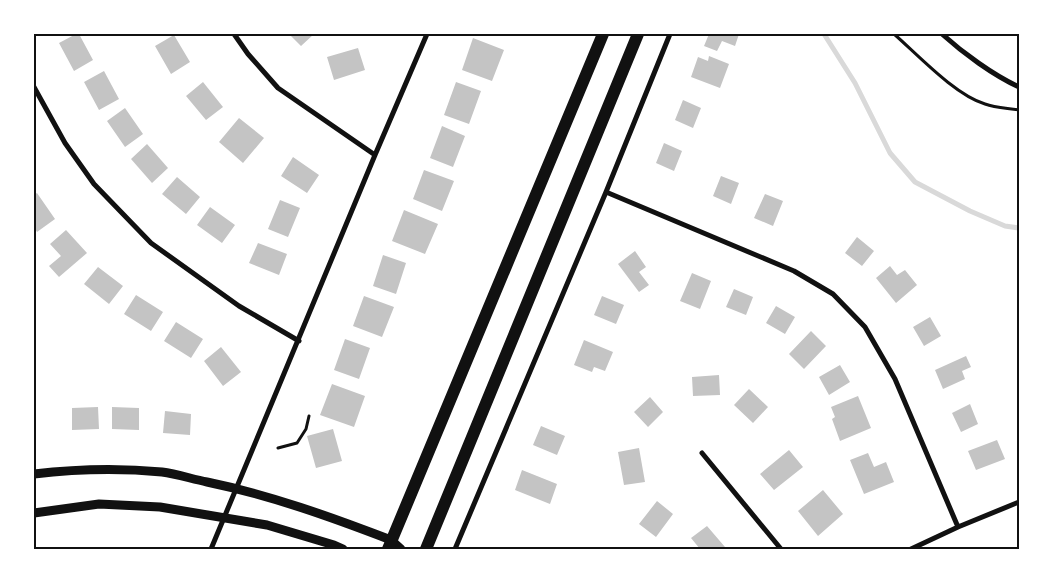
<svg xmlns="http://www.w3.org/2000/svg" width="1053" height="583" viewBox="0 0 1053 583" font-family="Mulish,sans-serif">
	<rect width="100%" height="100%" fill="#fff"/>
	<g fill="none" stroke-linecap="round" stroke-linejoin="round">
		<path stroke="#d9d9d9" stroke-width="5" d="M824,34L855,83L890,153L915,182L970,211L1005,226L1019,228"/>
	</g>
	<path fill="#c4c4c4" d="M76,34H79L93,60L74,71L59,43Z
		M289,34H314L301,46Z
		M709,34H739L735,46L722,41L717,51L704,46Z
		M174,35L190,62L171,74L155,46Z
		M473,38L504,50L492,81L462,70Z
		M358,48L365,70L334,80L327,57Z
		M709,56L729,64L720,88L691,77L698,57L708,61Z
		M104,71L119,99L99,110L84,82Z
		M203,82L223,107L206,120L186,96Z
		M456,82L481,91L469,124L444,115Z
		M683,100L701,108L693,128L675,120Z
		M125,108L143,134L125,147L107,121Z
		M239,118L264,138L243,163L219,142Z
		M442,126L465,136L453,167L430,158Z
		M664,143L682,151L674,171L656,163Z
		M147,144L168,168L152,183L131,159Z
		M293,157L319,175L307,193L281,176Z
		M424,170L454,181L442,211L413,199Z
		M721,176L739,183L731,204L713,196Z
		M177,177L200,197L186,214L162,194Z
		M37,193L55,219L37,232L34,227V195Z
		M765,194L783,201L773,226L754,218Z
		M280,200L300,208L288,237L268,229Z
		M210,207L235,225L222,243L197,225Z
		M404,210L438,224L425,254L392,241Z
		M66,230L87,253L59,277L49,266L61,256L50,244Z
		M857,237L874,251L862,266L845,253Z
		M258,243L287,254L279,275L249,263Z
		M635,251L646,267L639,272L649,285L639,292L618,264Z
		M383,255L406,263L396,294L373,286Z
		M890,266L897,275L905,270L917,285L896,303L876,278Z
		M98,267L123,286L109,304L84,284Z
		M692,273L711,281L700,309L680,301Z
		M734,289L753,297L746,315L726,307Z
		M136,295L163,312L151,331L124,314Z
		M364,296L394,307L382,337L353,326Z
		M602,296L624,305L616,324L594,315Z
		M776,306L795,317L785,334L766,323Z
		M930,317L941,336L924,346L913,327Z
		M176,322L203,339L191,358L164,341Z
		M811,331L826,346L804,369L789,354Z
		M345,339L370,348L359,379L334,370Z
		M584,340L613,352L605,371L594,367L592,372L574,365Z
		M221,347L241,372L223,386L204,361Z
		M966,356L971,367L962,371L965,379L943,389L935,370Z
		M840,365L850,382L829,395L819,377Z
		M719,375L720,395L693,396L692,377Z
		M332,384L365,396L354,427L320,415Z
		M749,389L768,407L753,423L734,405Z
		M858,396L871,428L840,441L832,419L835,417L831,407Z
		M650,397L663,412L648,427L634,412Z
		M970,404L978,424L961,432L952,413Z
		M98,407L99,429L72,430V408Z
		M112,407L139,408V430L112,429Z
		M165,411L191,414L190,435L163,433Z
		M541,426L565,436L557,455L533,445Z
		M333,429L342,461L316,468L307,436Z
		M997,440L1005,459L976,470L968,451Z
		M639,448L645,482L624,485L618,452Z
		M789,450L803,467L774,490L760,474Z
		M868,453L874,467L886,462L894,482L864,494L850,460Z
		M522,470L557,484L550,504L515,490Z
		M823,490L843,514L818,536L798,511Z
		M657,501L673,514L656,537L639,524Z
		M707,526L725,547L722,549H700L691,538Z"/>
	<g fill="none" stroke-linecap="round" stroke-linejoin="round">
		<path stroke="#111" stroke-width="3" d="M894,34C918,55 955,95 985,104C996,108 1008,108 1019,110
			M278,448L297,443L306,429L309,416"/>
		<path stroke="#111" stroke-width="5" d="M234,34L248,54L278,88L375,155
			M942,34C963,53 993,75 1019,87
			M34,87L65,143L94,184L151,243L239,306L299,341
			M606,192L794,271L833,294L865,327L895,379L958,527
			M702,453L781,549
			M211,549L375,155L427,34
			M455,549L606,192L670,34
			M911,549L958,527L1019,502"/>
		<path stroke="#111" stroke-width="9" d="M34,474C76,469 120,468 162,472C177,474 192,479 207,482C270,495 331,517 391,540L401,549
			M34,513L99,504L160,507L267,525L334,545L343,549"/>
		<path stroke="#111" stroke-width="12" d="M388,549L603,34
			M426,549L638,34"/>
	</g>
	<rect width="1053" height="583" fill="none" stroke="#ffffff" stroke-width="70"/>
	<rect x="35" y="35" width="983" height="513" fill="none" stroke="#111" stroke-width="2"/>
</svg>
